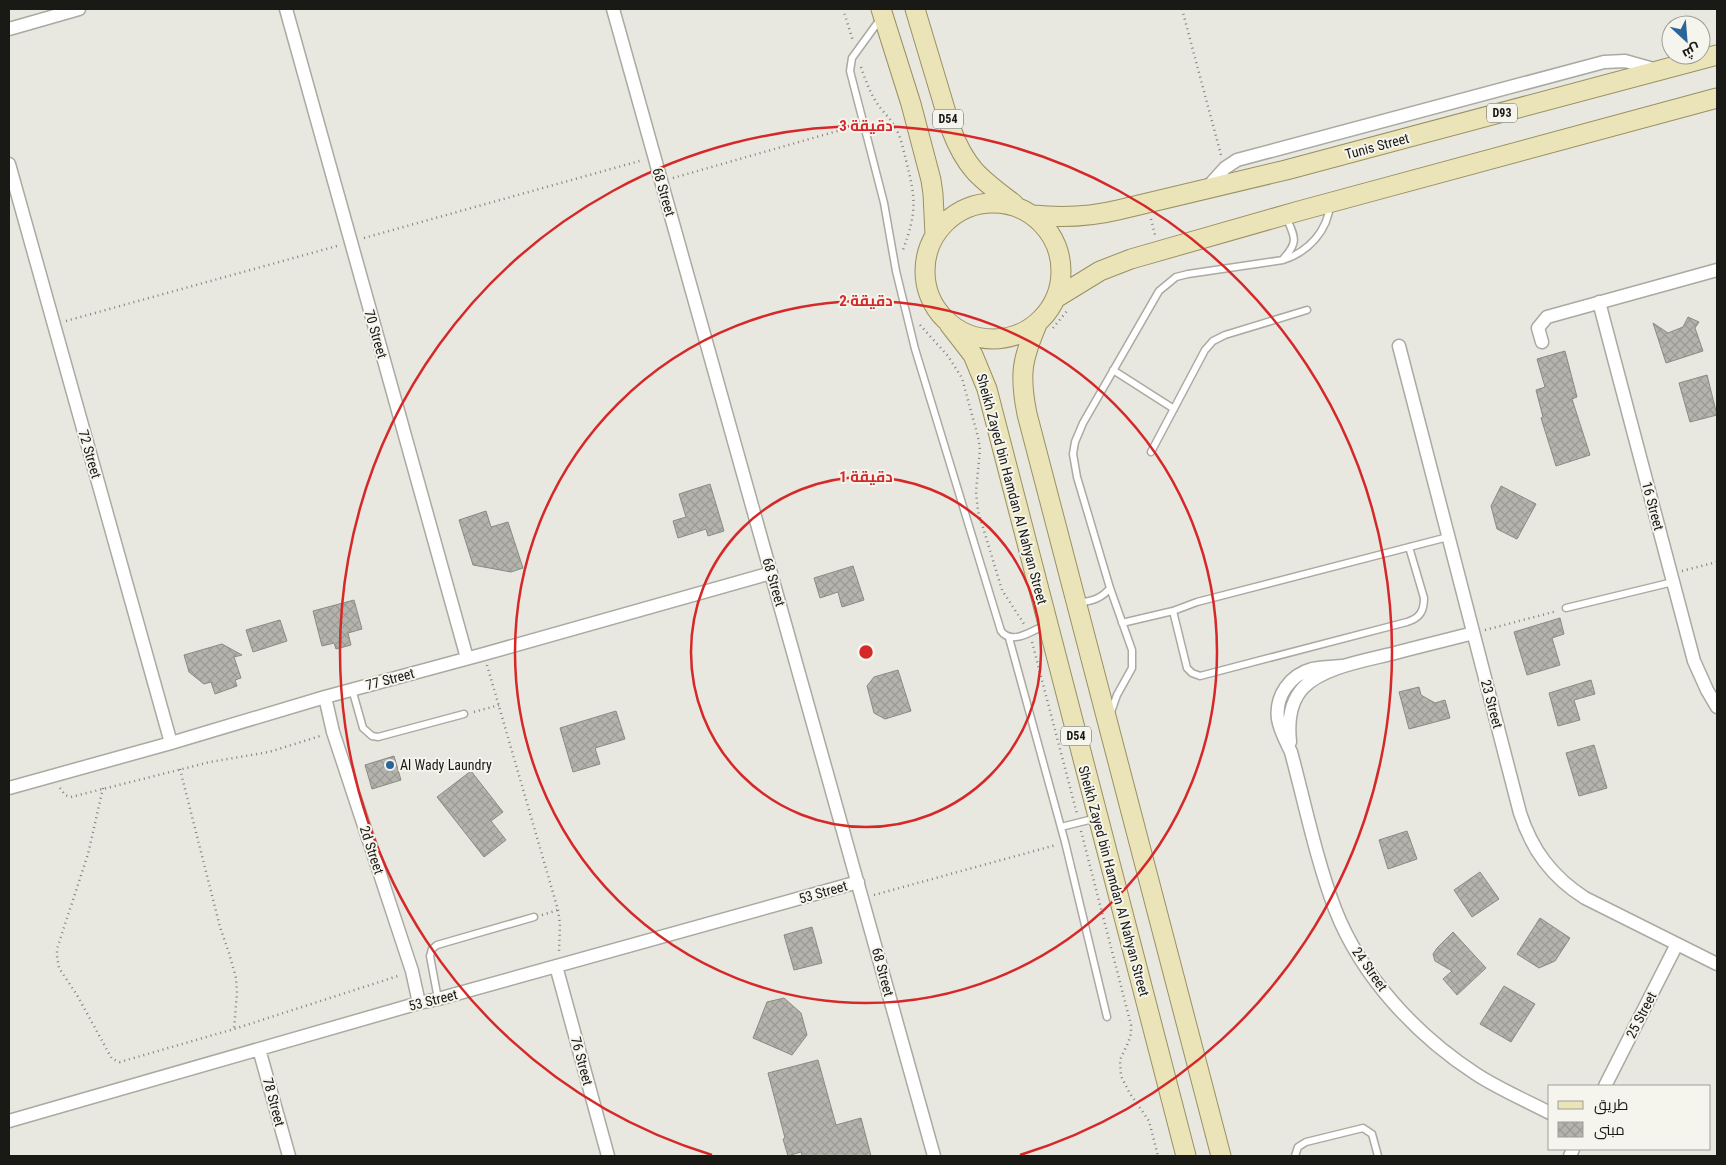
<svg xmlns="http://www.w3.org/2000/svg" width="1726" height="1165" viewBox="0 0 1726 1165" font-family="'Roboto Condensed',Cairo,sans-serif">
	<defs>
		<pattern id="building-cross-hatch" width="8" height="8" patternUnits="userSpaceOnUse" patternTransform="scale(1.25)"><rect width="8" height="8" fill="#b4b3ac"/><path d="M0 0l8 8M0 8l8-8" fill="none" stroke="#9a9993"/></pattern>
	</defs>
	<rect width="100%" height="100%" fill="#e8e7e0"/>
	<path fill="url(#building-cross-hatch)" stroke="#8b8a83" d="M1688,317L1699,322L1695,328L1703,351L1666,363L1653,323L1668,333L1683,327Z
		M1565,351L1577,397L1572,399L1590,455L1556,466L1541,418L1543,417L1536,390L1545,387L1537,359Z
		M1707,375L1717,415L1690,422L1679,383Z
		M710,484L724,531L708,536L706,529L678,538L673,521L686,517L679,494Z
		M1501,486L1536,504L1517,539L1497,529L1491,506Z
		M486,511L491,527L508,522L523,568L511,572L473,565L459,520Z
		M853,566L864,600L842,607L838,592L820,598L814,578Z
		M354,600L362,629L348,633L351,645L336,649L334,643L322,646L313,611Z
		M1560,618L1564,634L1552,638L1560,665L1527,675L1514,632Z
		M280,620L287,641L253,652L246,630Z
		M222,644L242,655L234,657L241,678L235,680L237,686L215,694L211,682L204,684L189,672L184,655Z
		M898,670L911,711L885,719L874,713L867,686L874,677Z
		M1591,680L1595,694L1574,700L1580,720L1558,726L1549,693Z
		M1419,687L1421,695L1435,703L1445,700L1450,718L1409,729L1399,692Z
		M616,711L625,739L595,748L600,764L573,772L560,728Z
		M1594,745L1607,788L1579,796L1566,753Z
		M394,756L401,780L372,789L365,765Z
		M471,771L503,812L491,821L506,840L484,857L437,797Z
		M1407,831L1417,859L1388,869L1379,840Z
		M1480,872L1499,899L1472,917L1454,890Z
		M1540,918L1570,938L1555,961L1539,968L1517,954Z
		M812,927L822,963L794,970L784,935Z
		M1453,932L1486,968L1457,995L1443,979L1452,971L1435,961L1433,954L1437,948Z
		M1504,986L1535,1004L1511,1042L1480,1024Z
		M784,998L801,1013L807,1035L792,1055L753,1038L767,1002Z
		M818,1060L836,1125L861,1118L871,1156H802L801,1152L788,1156L783,1139L785,1138L768,1073Z"/>
	<g fill="none" stroke-linecap="round" stroke-linejoin="round">
		<g stroke="#aaa9a2" stroke-width="9">
			<path id="lane" d="M881,18L852,58L850,71L884,203L896,271L915,349L1001,631C1012,646 1034,630 1047,624
				M1283,259C1299,242 1295,237 1286,217
				M1113,370L1174,409
				M1151,452L1205,350L1213,341L1225,335L1307,310
				M1079,602C1092,602 1102,598 1110,588
				M1566,608L1673,582
				M1173,611L1187,668L1192,673L1200,676L1407,622C1420,618 1424,611 1424,598L1409,547
				M1122,623L1173,611L1197,602L1448,537
				M1009,638L1065,842L1107,1017
				M352,689L363,728L372,736L378,737L464,714
				M1111,712L1117,695L1132,668V650L1110,588L1077,477L1073,454L1075,442L1083,423L1159,291L1176,277L1188,274L1283,260C1308,252 1328,231 1330,204
				M1061,827L1097,818
				M438,999L430,956L432,949L437,945L534,917
				M1295,1156L1298,1147L1306,1142L1363,1128L1372,1134L1378,1156"/>
		</g>
		<g stroke="#aaa9a2" stroke-width="15">
			<path id="street" d="M286,9L467,658
				M613,9L934,1156
				M9,29L79,9
				M9,164L171,743
				M1206,189L1225,168L1237,160L1604,62L1625,61L1657,70
				M1599,302L1694,661L1707,690L1717,707
				M1542,342L1538,328L1547,317L1717,270
				M1399,346L1520,813C1532,850 1552,877 1585,898L1717,964
				M1343,666C1332,667 1322,667 1312,669C1290,675 1275,696 1278,719C1280,731 1286,741 1291,752C1305,804 1316,859 1335,909C1361,976 1416,1035 1476,1074C1499,1089 1525,1100 1550,1113
				M325,697L333,732L412,971L419,1003
				M1290,742C1288,723 1289,703 1303,688C1322,667 1368,660 1395,653C1421,646 1447,640 1473,633
				M9,788L171,743L325,697L484,654L771,573
				M556,966L608,1156
				M259,1049L289,1156
				M1605,1086L1677,944
				M9,1121L419,1003L438,999L858,882
				M1570,1156L1573,1149"/>
		</g>
		<g stroke="#999162" stroke-width="21">
			<path id="primary" d="M881,9L911,104L931,180L933,194L935,235
				M915,9L951,129C966,169 981,179 1014,204
				M925 271a68 68 0 1 1 136 0a68 68 0 1 1-136 0Z
				M1033,215C1062,218 1089,217 1118,210L1286,170L1717,55
				M1056,298L1100,271L1131,259L1299,211L1717,98
				M1038,322C1022,359 1019,374 1027,414L1221,1156
				M949,324L973,355L987,389L1186,1156"/>
		</g>
		<path stroke="#81817c" stroke-width="2.5" stroke-dasharray="1 4" stroke-linecap="butt" d="M843,9L853,41
			M1182,9L1221,155
			M861,67C866,81 870,94 879,106C884,113 891,119 895,127C901,137 903,149 906,160C916,200 917,211 903,250
			M673,178L855,126
			M1151,219L1155,235
			M364,238L643,160
			M66,321L337,246
			M920,325L948,356L962,378L978,437L980,449L976,492L978,511L1002,590L1024,624
			M1053,328L1067,311
			M1682,571L1717,562
			M1485,630L1557,611
			M1032,642L1077,814
			M487,665L558,910L560,924L559,952
			M474,712L499,705
			M180,769L220,927L229,953L236,978L237,993L234,1029
			M60,788L65,795L71,797L210,762L269,752L320,736
			M103,788L88,854L57,949V956L59,968L77,995L112,1059L120,1062L234,1029L401,975
			M1081,831L1131,1025V1034L1128,1043L1120,1060L1121,1076L1129,1092L1149,1121L1158,1156
			M874,895L1056,845
			M542,915L558,910"/>
		<use href="#lane" stroke="#fff" stroke-width="6"/>
		<use href="#street" stroke="#fff" stroke-width="12"/>
		<use href="#primary" stroke="#ebe4b9" stroke-width="19"/>
	</g>
	<g fill="none" stroke="#d62828" stroke-width="2.5">
		<circle cx="866" cy="652" r="175"/>
		<circle cx="866" cy="652" r="351"/>
		<path d="M712 1155A526 526 0 1 1 1020 1155"/>
	</g>
	<circle fill="#29649b" stroke="#f6f5ed" stroke-width="2" cx="390" cy="765" r="5"/>
	<g text-anchor="middle" stroke-width="4" stroke-linejoin="round" paint-order="stroke">
		<g fill="#f6f5ed" stroke="#5b5b56" stroke-width="1">
			<rect x="1487" y="103.5" width="30" height="19" rx="4"/>
			<rect x="933" y="109.5" width="30" height="19" rx="4"/>
			<rect x="1061" y="726.5" width="30" height="19" rx="4"/>
		</g>
		<g font-size="12" font-weight="bold" fill="#191916">
			<text x="1502" y="117">D93</text>
			<text x="948" y="123">D54</text>
			<text x="1076" y="740">D54</text>
		</g>
		<g font-size="14" fill="#191916" stroke="#f6f5ed">
			<text transform="translate(1377 146) rotate(-15)" y="5">Tunis Street</text>
			<text transform="translate(664 192) rotate(74)" y="5">68 Street</text>
			<text transform="translate(376 334) rotate(74)" y="5">70 Street</text>
			<text transform="translate(90 454) rotate(74)" y="5">72 Street</text>
			<text transform="translate(1012 489) rotate(75)" y="5">Sheikh Zayed bin Hamdan Al Nahyan Street</text>
			<text transform="translate(1653 506) rotate(75)" y="5">16 Street</text>
			<text transform="translate(774 582) rotate(74)" y="5">68 Street</text>
			<text transform="translate(390 679) rotate(-15)" y="5">77 Street</text>
			<text transform="translate(1492 704) rotate(75)" y="5">23 Street</text>
			<text transform="translate(372 850) rotate(72)" y="5">2d Street</text>
			<text transform="translate(1114 881) rotate(75)" y="5">Sheikh Zayed bin Hamdan Al Nahyan Street</text>
			<text transform="translate(823 892) rotate(-16)" y="5">53 Street</text>
			<text transform="translate(1370 969) rotate(55)" y="5">24 Street</text>
			<text transform="translate(883 972) rotate(75)" y="5">68 Street</text>
			<text transform="translate(433 1000) rotate(-14)" y="5">53 Street</text>
			<text transform="translate(1641 1015) rotate(-63)" y="5">25 Street</text>
			<text transform="translate(582 1061) rotate(75)" y="5">76 Street</text>
			<text transform="translate(274 1102) rotate(75)" y="5">78 Street</text>
		</g>
		<g font-size="14" fill="#191916" stroke="#f6f5ed" text-anchor="start">
			<text x="400" y="770">Al Wady Laundry</text>
		</g>
	</g>
	<circle cx="866" cy="652" r="8" fill="#d62828" stroke="#f6f5ed" stroke-width="2.5"/>
	<g font-size="15" text-anchor="middle" font-weight="bold" fill="#d62828" stroke="#f6f5ed" stroke-width="4" stroke-linejoin="round" paint-order="stroke">
		<text x="866" y="131">3 دقيقة</text>
		<text x="866" y="306">2 دقيقة</text>
		<text x="866" y="482">1 دقيقة</text>
	</g>
	<rect width="1726" height="1165" fill="none" stroke="#191916" stroke-width="20"/>
	<rect x="1548" y="1085" width="162" height="65" fill="#f6f5ed" stroke="#9e9d97"/>
	<rect x="1558" y="1101" width="25" height="8" fill="#ebe4b9" stroke="#9e9d97"/>
	<text x="1594" y="1110" font-size="15" fill="#191916">طريق</text>
	<rect x="1558" y="1122" width="25" height="15" fill="url(#building-cross-hatch)" stroke="#9e9d97"/>
	<text x="1594" y="1135" font-size="15" fill="#191916">مبنى</text>
	<g transform="translate(1686 40) rotate(154)"><circle r="24" fill="#f6f5ed" stroke="#9e9d97"/>
	<path d="M0-4L9 19L0 12L-9 19Z" fill="#29649b"/>
	<text y="-8" font-size="14" font-weight="bold" text-anchor="middle" fill="#191916">ش</text>
	</g>
</svg>
